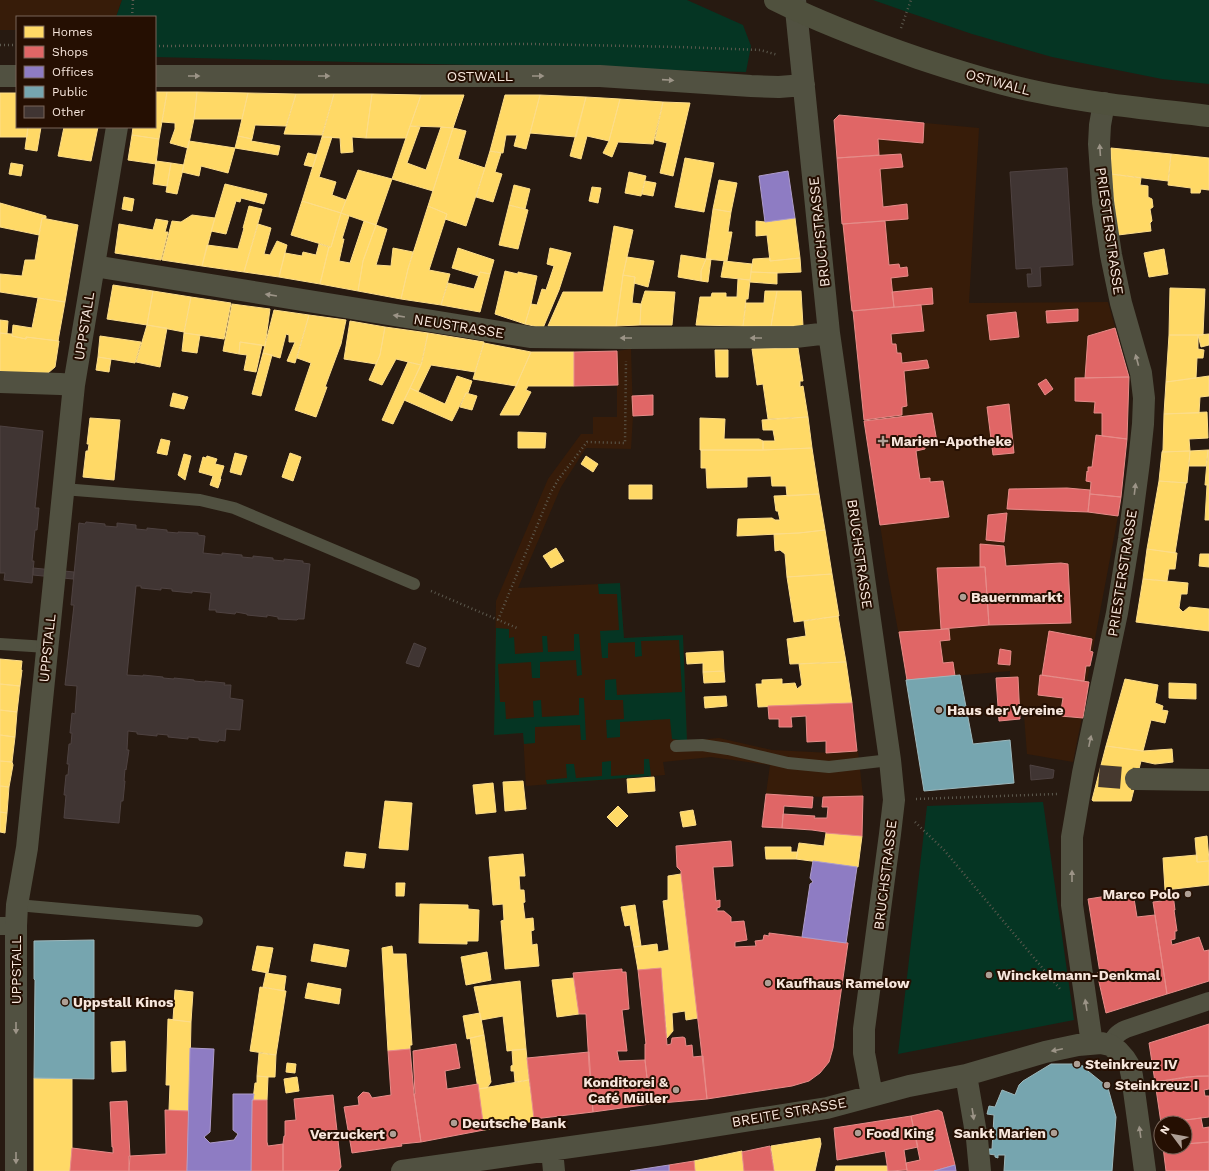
<svg xmlns="http://www.w3.org/2000/svg" width="1209" height="1171" viewBox="0 0 1209 1171" font-family="'Work Sans',sans-serif">
	<rect width="100%" height="100%" fill="#271a11"/>
	<path fill="#371c09" d="M0,0H122L116,17H17V30H0Z
		M839,115L979,128L969,303L1108,302L1129,377L1127,439L1118,516L1087,681L1089,682L1073,762L1027,754L1024,715L1020,714L1010,678V671L907,680L887,570L864,420L853,311H852L851,309L842,224L837,158L834,120Z
		M631,349L633,416L631,449L586,448L561,487L518,588L620,583L624,638L683,635L687,741L719,738L772,750L832,753L858,751L863,796L823,797L766,794L770,765L711,757L663,762L665,775L526,786L523,733L494,735L496,601L548,479L581,434H593V417H617V351Z"/>
	<path fill="#053523" d="M122,0H687L743,25L751,46L746,72L155,57V17H116Z
		M873,0H1209V84L1162,79L1052,57L972,34L913,14Z
		M620,583L624,638L683,635L687,741L672,739L670,719L620,722V737L607,738L606,720L624,719L623,700H605V680L616,679L617,695L682,692L679,640L641,641L642,656L635,657V642L608,643V658H602L600,631L619,630L617,594H599L598,584Z
		M496,628L509,629V638L514,637L515,654L543,652L542,636H547L548,652L574,651V634H579L582,675L577,676L576,660L540,662V678H532L531,662L498,664L500,702H505L506,719L534,717L533,701L541,700L542,717L579,715V698H584L586,740H581L580,725L535,727V743L524,744L523,733L494,735Z
		M644,759H649L651,776L547,784L546,780L567,778L566,764H574L576,778L602,776V762L611,761V776L644,774Z
		M1043,802L1074,1020L898,1054L927,806Z"/>
	<path fill="#ffd966" stroke="#fddd89" d="M155,92H167L159,139L132,135L133,127H155Z
		M167,92H197L194,119L188,148L170,143L175,129V123L162,122Z
		M197,92L248,93L242,119H194Z
		M0,93H17V127H28L27,137H0Z
		M248,93L296,94L286,126L255,125L252,139L238,136Z
		M296,94H334L322,135L284,134Z
		M334,94H372L366,138L352,137L353,152L341,153L340,138L322,137Z
		M372,94L421,95L406,138H366Z
		M421,95H464L453,128L441,127L410,126Z
		M505,95H540L526,149L514,146L517,135H506L503,153L490,151Z
		M540,95L586,97L576,137L530,133Z
		M586,97L620,99L609,141L587,136L581,159L570,156Z
		M620,99L663,102L653,144L618,142L612,157L603,153L609,141Z
		M663,102L690,103L673,176L660,173L667,143L655,140Z
		M410,126L420,127L407,163L426,170L441,127L453,128L433,191L392,179Z
		M28,127H41L37,151L25,149Z
		M64,127H98L91,161L58,156Z
		M453,128L466,131L458,159L485,168L466,226L445,219L447,214L428,206Z
		M132,135L159,139L156,164L128,160Z
		M238,136L252,139L251,141L280,146L278,155L235,148Z
		M322,137H332L319,177L336,182L332,195L346,200L341,213L302,201Z
		M189,141L235,148L228,173L201,166L199,176L182,172Z
		M1111,148L1171,154L1168,181L1111,174Z
		M490,151L501,153L495,172L502,174L493,202L476,197Z
		M308,153L317,155L313,167L304,165Z
		M1171,154L1209,158V190L1201,189L1200,193H1191V188L1168,185Z
		M685,158L714,163L704,212L675,207Z
		M156,161L171,163L167,186L153,184Z
		M11,163L23,165L21,176L9,174Z
		M171,163L184,165L177,194L166,192Z
		M358,170L392,179L376,225L341,213Z
		M629,172L646,176L641,196L625,193Z
		M1111,174L1141,178L1140,185L1148,186V197L1152,199L1153,207L1150,209L1152,221L1150,223L1151,231L1118,235Z
		M719,180L737,183L731,212L713,209Z
		M645,181L656,183L653,196L642,194Z
		M225,184L267,194L264,204L241,198L240,202L236,201L226,234L211,231Z
		M514,185L530,189L525,209L509,205Z
		M592,187L601,188L598,203L589,201Z
		M124,197L134,199L132,211L122,209Z
		M302,201L341,213L331,247L291,235Z
		M0,203L46,216V218H42L39,235L0,227Z
		M509,205L528,210L518,249L499,245Z
		M249,206L262,209L244,272L202,266L207,245L238,249L244,228H243Z
		M428,206L447,214L429,270L450,274L441,305L401,299L408,269Z
		M713,209L731,212L728,232H732L727,261L706,259Z
		M341,213L349,216L342,239H344L339,261L350,263L364,221L376,225L363,261L358,291L320,284L329,247H331Z
		M192,215L215,218L202,266L162,260L172,221L181,222Z
		M42,218L78,225L65,302L0,292V274L22,276L25,260H35Z
		M795,218L800,258L770,261L767,235L756,236V221L765,222Z
		M156,219L168,221L165,232H168L161,260L115,253L119,224L153,230Z
		M258,224L271,228L264,254L270,255L277,241L287,245L279,277L244,272Z
		M376,225L387,229L376,265L391,266L393,248L413,252L408,269L401,299L358,291L363,261Z
		M614,226L633,230L623,275L616,326H548L563,292H603Z
		M319,244L329,247L320,284L279,277L285,253L302,256L303,252L316,255Z
		M458,248L494,260L490,274L480,272L479,276L452,268Z
		M550,248L571,253L559,290L543,328L525,324L531,304L537,305L542,289L546,290L554,266L547,264Z
		M1164,249L1168,274L1149,277L1144,253Z
		M681,255L706,259L701,271V281L678,277Z
		M627,257L654,261L648,287L634,283L635,277L623,275Z
		M770,258V261L800,258L801,272L777,273L751,272L753,259Z
		M706,259H711L708,282L701,281V271Z
		M724,261L752,264L750,280L721,277Z
		M505,271L518,274V272L537,276L531,304L525,324L495,314Z
		M480,272L490,274L480,312L441,305L448,283L474,289Z
		M751,272L777,273V284L750,282Z
		M623,275L635,277L632,303L641,304L640,325L616,326Z
		M738,279L750,280L748,299H746L743,326L696,325L700,297H711L712,293H726V297H737Z
		M113,285L153,291L147,325L107,319Z
		M1170,288L1205,289L1203,335H1169Z
		M153,291L191,297L184,332L147,325Z
		M645,291L675,292L672,325H640L641,304Z
		M765,291H777L771,326H743L746,303H764Z
		M777,291H801L803,326H771Z
		M191,297L231,303L224,339L184,333Z
		M38,298L65,302L58,341L26,337V339L12,336L13,325L32,328Z
		M232,304L270,309L265,346L240,342L239,354L223,351Z
		M274,310L309,315L295,363L287,361L295,342H289V335L286,334L280,358L263,353Z
		M309,315L346,320L341,344L325,387H327L316,417L295,410L311,363L297,358Z
		M0,320L8,321L7,334L0,333Z
		M350,321L385,327L380,355L376,364L344,359Z
		M147,325L167,328L160,367L136,362Z
		M385,327L428,333L421,365L396,359L382,385L369,380L380,355Z
		M0,333L12,334V336L26,339V337L59,341L55,367L48,373L0,372Z
		M184,333L200,335L197,353L182,351Z
		M428,333L484,342L475,372L431,365L418,392L410,388L422,362Z
		M1209,334V345L1201,347L1198,335Z
		M1169,335H1198V349L1204,350L1203,358H1197L1196,378L1166,382Z
		M100,336L141,342L135,363L98,357Z
		M240,342L262,345L256,372L244,370L247,355L239,354Z
		M484,343L531,352L516,386L473,379Z
		M798,348L803,381H800V387L803,386L808,417L768,419L763,384L757,385L752,349Z
		M715,350H728V377H716Z
		M531,352H574V386H528L526,390L531,392L519,415H500L516,386Z
		M263,353L272,355L261,396L252,394Z
		M98,357L111,359L109,372L96,370Z
		M408,362L421,365L393,424L382,420Z
		M457,376L472,381L468,393H466L452,421L404,400L410,388L445,404Z
		M1209,376V396L1200,397L1199,413L1164,414L1166,382Z
		M173,393L188,397L184,409L170,406Z
		M466,393L477,396L472,410L460,407Z
		M1207,412L1208,438L1189,439L1190,451L1162,452L1163,450L1164,414Z
		M808,417L812,448L763,450V441H775L773,430H763L762,420Z
		M90,418L120,420L114,480L83,477L86,451H88L89,444H87Z
		M700,418L725,419L724,439H759L763,441V450H700Z
		M518,432L546,433L545,448H518Z
		M161,439L170,441L167,455L157,453Z
		M812,448L819,494L787,496L786,486H772L771,476L747,477V487L707,488L706,468H701V450H763Z
		M1208,450H1209V485H1205Z
		M1208,450L1206,466H1189L1190,451Z
		M1190,451L1187,483L1159,481L1162,452Z
		M235,453L247,456L241,475L230,472Z
		M290,453L301,457L293,481L282,477Z
		M184,454L191,456L185,480L178,475Z
		M207,456L217,459L215,464L224,466L220,479H221L218,488L210,485L213,476L199,472L203,457L206,458Z
		M586,456L598,464L593,472L581,464Z
		M1159,481L1186,483L1175,553L1147,549Z
		M629,485H652V499H629Z
		M1207,485H1209V520H1205Z
		M819,494L825,530L799,533L737,536L738,519L772,518L775,520H780L778,511H776L774,496Z
		M825,530L832,574L787,577L785,554L780,550L775,551L774,534L799,533Z
		M556,548L564,561L551,568L543,556Z
		M1147,549L1177,553L1175,569H1169L1167,581L1143,579Z
		M1200,554H1209V567L1199,566Z
		M832,574L839,616L794,622L787,577Z
		M1143,579L1188,583L1187,594H1181L1179,608L1183,612L1189,607L1209,609V631L1136,622Z
		M838,616L846,662L790,664L787,639L806,636L804,621Z
		M723,651L724,671L703,672V663L687,664L686,653Z
		M0,659L22,661L21,670H22L20,686L0,684Z
		M846,662L852,703L758,707L756,684H762V680L782,679V684L795,683L797,689L802,685L799,664Z
		M724,671L725,682L704,683L703,672Z
		M1125,679L1158,685L1155,703L1163,706L1162,710L1168,711L1165,723L1151,720L1143,751L1106,746Z
		M1169,683L1196,684V699L1169,698Z
		M0,684L20,686L17,712L0,710Z
		M726,696L727,706L705,708L704,697Z
		M0,710L17,712L15,737L0,735Z
		M0,735L15,737L12,762L0,761Z
		M1106,746L1143,751L1172,749L1173,762L1155,764L1141,761L1131,801H1093L1092,800Z
		M0,761L12,762L13,765L9,787L0,786Z
		M654,777L655,791L628,793L627,779Z
		M523,781L526,809L505,811L503,782Z
		M493,783L496,812L476,814L473,785Z
		M0,786L9,787L7,813L0,812Z
		M385,801L412,803L408,850L379,848Z
		M618,806L628,816L617,827L607,817Z
		M693,810L696,825L683,827L680,812Z
		M0,812L7,813L5,833L0,832Z
		M826,833L862,836L858,867L796,859L799,843L824,846Z
		M1207,836L1209,861L1197,862L1195,838Z
		M765,847H791V852H798L796,859H766Z
		M346,852L366,854L364,868L344,866Z
		M523,854L525,876H519L520,890H524L525,902L523,903L525,919L533,918L534,930L531,931L532,945L537,944L539,966L505,969L501,921L504,920L503,904L493,905L489,857Z
		M1197,855V862L1209,861V885L1165,890L1163,858Z
		M681,874L698,1018L686,1020L685,1011L672,1013L673,1031L667,1038L661,968L638,970L634,947L657,944L658,952L669,950L663,901L668,900V876Z
		M396,883H405L404,896H396Z
		M420,904L468,905V909L479,910L478,941H467V944L419,943Z
		M635,905L641,946L634,947L630,925L625,926L621,907Z
		M314,944L349,950L346,967L311,961Z
		M257,946L273,948L268,973L252,970Z
		M392,946L393,954H406L412,1045H410V1049L388,1051L382,948Z
		M487,952L491,980L466,985L461,957Z
		M266,973L286,976L284,991L263,987Z
		M574,978L579,1014L557,1017L552,980Z
		M520,981L526,1049L507,1051L503,1016L481,1020L474,987Z
		M308,983L341,989L339,1004L305,998Z
		M260,987L286,991L276,1055L250,1051Z
		M175,990L193,992L191,1022L173,1020Z
		M480,1013L484,1035L467,1039L463,1016Z
		M168,1019L191,1022L189,1111L169,1110L170,1085H166Z
		M484,1035L491,1082L487,1088L478,1089L470,1038Z
		M125,1041L126,1071L112,1072L111,1042Z
		M526,1049L529,1080L515,1082L514,1071H511V1066L513,1065L512,1050Z
		M259,1053L276,1055L275,1077H268L257,1076Z
		M287,1063L296,1064L295,1073L286,1072Z
		M257,1076L268,1077L267,1100H253L255,1083H257Z
		M297,1077L299,1091L286,1093L284,1079Z
		M34,1078L72,1079V1148L70,1171H34Z
		M529,1080L535,1121L484,1130L478,1089Z
		M820,1138L821,1144L815,1171H774L771,1146Z
		M742,1151L744,1171H695L694,1161Z
		M836,1166H887L888,1171H835Z"/>
	<path fill="#e06666" stroke="#e78c89" d="M839,115L924,123L923,143L878,139L879,155L837,158L834,120Z
		M901,154L903,167L880,169L883,207L907,204L908,219L842,224L837,158Z
		M885,221L889,265L899,264L900,268L907,267L908,276L891,278L894,307L852,311L843,224Z
		M932,288L933,304L894,307L892,292Z
		M921,305L924,331L891,334L892,344H896L897,353H901L902,363L927,360L929,368L904,371L907,406L902,407V415L864,420L853,311Z
		M1078,309V321L1047,323L1046,311Z
		M1016,312L1019,337L990,340L987,315Z
		M1115,328L1129,377L1085,378L1088,336Z
		M617,351L618,385L574,386V352Z
		M1129,377L1127,439L1102,436V413H1094L1095,402L1075,401V378Z
		M1046,379L1053,389L1045,395L1038,384Z
		M653,395V415L633,416L632,396Z
		M1009,404L1014,453L993,455L987,407Z
		M932,413L937,442L925,444V449L916,451L918,466L920,479L930,478V482L943,481L949,517L880,525L864,421Z
		M1096,435L1127,439L1121,497L1090,494L1091,482L1086,481L1087,471L1088,472V467H1092Z
		M1067,488L1090,490L1088,512L1007,509L1009,489Z
		M1090,494L1121,497L1118,516L1088,512Z
		M1007,513L1004,542L986,540L988,515Z
		M980,544L1004,546L1006,566L1061,563L1068,564L1071,623L989,625L985,567H980Z
		M980,567H985L989,625L941,629L937,568Z
		M949,629L950,640L940,641L943,663L953,662L955,676L907,680L899,632Z
		M1049,631L1092,639L1090,651L1093,652L1090,666H1086L1084,681L1042,675Z
		M1000,649L1011,651L1010,665L998,664Z
		M1040,675L1089,682L1083,718L1060,716L1063,698L1038,695Z
		M1018,677L1020,719L999,721L996,678Z
		M852,703L857,751L826,753V741L807,742L806,716L791,717L792,727H779V719H769L768,706Z
		M766,794L813,797L812,808L784,806L782,828L762,827Z
		M863,796L862,836L826,833V832L812,830L782,828L783,814L815,816L814,818H827L828,807H822L823,797Z
		M731,841L733,866L713,867L716,901L720,900V907L717,908V911H724L731,917V922L744,921L747,940L735,942V947L756,946L755,941L763,940L764,935L769,936V933L848,943L833,1048L829,1062L820,1073L809,1081L792,1086L707,1099L681,874V871L677,867L676,846Z
		M1133,892L1137,917L1155,915L1167,994L1106,1013L1097,973H1100L1088,899Z
		M1173,894L1175,910H1174L1177,931H1175V939L1171,940L1172,945L1199,937L1204,951L1209,950V981L1167,994L1153,902L1162,901L1161,895Z
		M661,968L667,1045L671,1044L672,1038L683,1037L685,1038L686,1046L692,1045L693,1057L703,1056L707,1099L650,1104L645,1060V1044H646L638,970Z
		M622,969V972H626L629,1009L622,1010L627,1051H617L619,1061L645,1060L650,1104L593,1112L589,1065L586,1014H579L573,973Z
		M1209,1024V1076L1186,1077L1155,1082L1149,1043Z
		M456,1044L460,1068L445,1071L447,1089L478,1084L484,1130L421,1142L414,1094H415L413,1051Z
		M410,1049L414,1094L421,1142L401,1144L402,1146L387,1148L352,1153L344,1107L359,1105L358,1097L363,1092L369,1093L372,1098L391,1095L388,1051Z
		M589,1052L593,1112L534,1119L527,1058Z
		M1197,1076H1209V1089L1204,1090L1205,1096H1209V1117L1161,1123L1155,1082Z
		M333,1095L341,1167L338,1171H283V1144L284,1136H285V1121L296,1120L294,1099Z
		M252,1100H267V1142L268,1146L283,1144V1171H251Z
		M127,1101L130,1156H129V1171H70L72,1148L113,1153V1147H112L110,1102Z
		M165,1110L189,1111L187,1171H129L130,1156L166,1154Z
		M938,1110L942,1112L955,1165L934,1171H907L906,1163L920,1160L911,1116Z
		M911,1116L918,1147L904,1150L907,1170L888,1171L885,1151L837,1160L834,1128Z
		M1201,1118L1203,1128L1209,1127V1142L1185,1144V1123H1163Z
		M1209,1142V1171H1166L1163,1147H1185V1144Z
		M770,1146L774,1171H744L742,1152Z
		M694,1161L695,1171H669V1165Z"/>
	<path fill="#8e7cc3" stroke="#ae9cca" d="M788,171L795,218L765,222L759,176Z
		M813,861L857,867L846,943L802,937L810,884L813,882L810,878Z
		M190,1048L214,1049L210,1132L204,1137L210,1143L234,1140L238,1134L233,1130V1094H254L253,1100H252L251,1171H187Z
		M669,1165V1171H630Z
		M955,1165L956,1171H934Z"/>
	<path fill="#76a5af" stroke="#9db8bc" d="M960,675L973,744L1010,740L1014,783L924,791L906,680Z
		M94,940V1079L34,1078L35,980L34,979V941Z
		M1051,1064H1077L1083,1066V1067L1104,1084L1105,1083L1109,1088H1108L1116,1117L1112,1171H1004L1005,1155H998V1158L995,1157V1155L989,1154V1149H992L994,1115L987,1114L989,1106L995,1107L1002,1090L1015,1095L1019,1085L1023,1081Z"/>
	<path fill="#403533" stroke="#4e4241" d="M1067,168L1073,265L1040,267L1041,286L1028,287L1027,274H1032L1031,268L1016,269L1010,172Z
		M0,426L43,431L35,508H39L37,530H35L32,561H34L32,583L4,580L5,573H0Z
		M86,522L105,524V526L117,527V523L136,525V529L147,530V528L167,530V532L178,533V532L198,533V535L205,536L203,553L222,555V553L242,555V557L253,558V556L273,558V560L284,561V559L303,561V563L310,564L304,619H298L297,620L278,619V617L267,615V617L247,615V614L236,612L235,614L216,612V610H209L211,593L192,591V593L172,591V589L161,588V590L141,588V586H136L127,675L143,676V675L163,677V678L174,679V678L194,680V681L205,682V681L225,683L224,685H231L230,698L243,700L240,730L226,729L225,741L219,740L218,742L199,740V738L188,737V739L168,737V735L157,734V736L137,734V732L128,731L127,750H129L126,770L125,769L124,781H125L123,801H121L119,823L64,818L66,795H64L66,775H68L69,764H67L69,744H71L72,733H70L72,713L75,714L77,686L65,685L74,605H71L79,523L85,524Z
		M33,568L74,572L73,579L33,575Z
		M414,643L426,648L419,667L406,663Z
		M1030,765L1054,770L1053,778L1031,780Z"/>
	<g fill="none" stroke-linecap="round" stroke-linejoin="round">
		<path stroke="#46392f" stroke-width="22" stroke-dasharray="22 11" stroke-linecap="butt" d="M1099,776L1136,779"/>
		<path stroke="#5d5a4f" stroke-width="2.5" stroke-dasharray="1 3" stroke-linecap="butt" d="M132,17L133,0
			M901,28L911,0
			M0,45H17
			M155,46L531,44L680,47L760,50L778,55
			M431,591L517,628
			M498,620L551,492L558,480L587,442L625,443L626,361
			M916,799L1057,794
			M915,822L944,850L1060,989"/>
		<path stroke="#515141" stroke-width="12" d="M63,489L200,500L234,508L414,584
			M0,644L47,647
			M676,746L702,745L728,749L788,763L829,767L890,760
			M17,905L197,921"/>
		<path stroke="#515141" stroke-width="18" d="M0,926H16
			M1110,1045C1114,1037 1117,1033 1126,1029L1209,1001"/>
		<path stroke="#515141" stroke-width="22" d="M795,0L829,333L890,760L894,800L890,834L864,1029V1053L872,1095
			M0,76H17
			M155,76H600L751,86L779,87L804,85
			M94,266L530,337L626,338L795,337L829,333
			M0,382L60,384L74,385
			M1136,779L1209,780
			M1092,1044L1072,905V837L1083,773L1117,613L1129,539L1139,462L1143,424L1144,398L1141,373L1121,303L1111,255L1103,202L1099,144L1100,125L1104,103
			M966,1075L977,1139L980,1171
			M552,1150L554,1171
			M16,1171V926L17,905L27,848L74,385L117,127
			M402,1171L656,1135L827,1108L909,1086L966,1075L1045,1052L1078,1045L1101,1043L1110,1045L1118,1051L1125,1059L1130,1067L1132,1076L1145,1171"/>
		<path stroke="#50513e" stroke-width="22" d="M775,0C821,23 869,41 918,58C957,71 997,84 1038,92C1094,104 1152,109 1209,116"/>
	</g>
	<defs><path id="oneway-solid" d="M-6-.8H1V-3.2L6.5 0L1 3.2V.8H-6Z"/></defs>
	<g fill="#9c9487">
		<use href="#oneway-solid" transform="translate(194 76)"/>
		<use href="#oneway-solid" transform="translate(324 76)"/>
		<use href="#oneway-solid" transform="translate(538 76)"/>
		<use href="#oneway-solid" transform="translate(668 80) rotate(4)"/>
		<use href="#oneway-solid" transform="translate(1100 150) rotate(-94)"/>
		<use href="#oneway-solid" transform="translate(271 295) rotate(-171)"/>
		<use href="#oneway-solid" transform="translate(399 316) rotate(-171)"/>
		<use href="#oneway-solid" transform="translate(626 338) rotate(180)"/>
		<use href="#oneway-solid" transform="translate(756 338) rotate(180)"/>
		<use href="#oneway-solid" transform="translate(1137 360) rotate(-105)"/>
		<use href="#oneway-solid" transform="translate(1135 489) rotate(-83)"/>
		<use href="#oneway-solid" transform="translate(1090 741) rotate(-78)"/>
		<use href="#oneway-solid" transform="translate(1072 876) rotate(-90)"/>
		<use href="#oneway-solid" transform="translate(1086 1005) rotate(-99)"/>
		<use href="#oneway-solid" transform="translate(16 1028) rotate(90)"/>
		<use href="#oneway-solid" transform="translate(1057 1050) rotate(168)"/>
		<use href="#oneway-solid" transform="translate(973 1114) rotate(81)"/>
		<use href="#oneway-solid" transform="translate(1140 1132) rotate(-98)"/>
		<use href="#oneway-solid" transform="translate(16 1158) rotate(90)"/>
	</g>
	<g fill="#ae9f95" stroke="#250f02" stroke-width="1.5">
		<path d="M881 435h4v4h4v4h-4v4h-4v-4h-4v-4h4z"/>
		<circle cx="963" cy="597" r="4"/>
		<circle cx="939" cy="710" r="4"/>
		<circle cx="1188" cy="894" r="4"/>
		<circle cx="989" cy="975" r="4"/>
		<circle cx="768" cy="983" r="4"/>
		<circle cx="65" cy="1002" r="4"/>
		<circle cx="1077" cy="1064" r="4"/>
		<circle cx="1107" cy="1085" r="4"/>
		<circle cx="676" cy="1090" r="4"/>
		<circle cx="454" cy="1123" r="4"/>
		<circle cx="858" cy="1133" r="4"/>
		<circle cx="1054" cy="1133" r="4"/>
		<circle cx="393" cy="1134" r="4"/>
	</g>
	<g text-anchor="middle" stroke-width="4" stroke-linejoin="round" paint-order="stroke">
		<g font-size="14" fill="#f7e6dc" stroke="#250f02">
			<text x="480" y="81">OSTWALL</text>
			<text transform="translate(998 82) rotate(15)" y="5">OSTWALL</text>
			<text transform="translate(1110 231) rotate(82)" y="5">PRIESTERSTRASSE</text>
			<text transform="translate(819 232) rotate(-96)" y="5">BRUCHSTRASSE</text>
			<text transform="translate(84 326) rotate(-81)" y="5">UPPSTALL</text>
			<text transform="translate(459 326) rotate(9)" y="5">NEUSTRASSE</text>
			<text transform="translate(860 554) rotate(82)" y="5">BRUCHSTRASSE</text>
			<text transform="translate(1122 573) rotate(-81)" y="5">PRIESTERSTRASSE</text>
			<text transform="translate(47 648) rotate(-84)" y="5">UPPSTALL</text>
			<text transform="translate(885 875) rotate(-83)" y="5">BRUCHSTRASSE</text>
			<text transform="translate(16 970) rotate(-90)" y="5">UPPSTALL</text>
			<text transform="translate(789 1112) rotate(-10)" y="5">BREITE STRASSE</text>
		</g>
		<g font-size="14" font-weight="bold" fill="#f7e6dc" stroke="#250f02" text-anchor="start">
			<text x="891" y="446">Marien-Apotheke</text>
			<text x="971" y="602">Bauernmarkt</text>
			<text x="947" y="715">Haus der Vereine</text>
			<text x="1180" y="899" text-anchor="end">Marco Polo</text>
			<text x="997" y="980">Winckelmann-Denkmal</text>
			<text x="776" y="988">Kaufhaus Ramelow</text>
			<text x="73" y="1007">Uppstall Kinos</text>
			<text x="1085" y="1069">Steinkreuz IV</text>
			<text x="668" y="1087" text-anchor="end">Konditorei &amp;<tspan x="668" dy="16">Café Müller</tspan></text>
			<text x="1115" y="1090">Steinkreuz I</text>
			<text x="462" y="1128">Deutsche Bank</text>
			<text x="866" y="1138">Food King</text>
			<text x="1046" y="1138" text-anchor="end">Sankt Marien</text>
			<text x="385" y="1139" text-anchor="end">Verzuckert</text>
		</g>
	</g>
	<rect x="16" y="16" width="140" height="112" fill="#250f02" stroke="#796559"/>
	<rect x="24" y="26" width="20" height="12" fill="#ffd966" stroke="#796559"/>
	<text x="52" y="36" font-size="12" fill="#f7e6dc">Homes</text>
	<rect x="24" y="46" width="20" height="12" fill="#e06666" stroke="#796559"/>
	<text x="52" y="56" font-size="12" fill="#f7e6dc">Shops</text>
	<rect x="24" y="66" width="20" height="12" fill="#8e7cc3" stroke="#796559"/>
	<text x="52" y="76" font-size="12" fill="#f7e6dc">Offices</text>
	<rect x="24" y="86" width="20" height="12" fill="#76a5af" stroke="#796559"/>
	<text x="52" y="96" font-size="12" fill="#f7e6dc">Public</text>
	<rect x="24" y="106" width="20" height="12" fill="#403533" stroke="#796559"/>
	<text x="52" y="116" font-size="12" fill="#f7e6dc">Other</text>
	<g transform="translate(1173 1135) rotate(302)"><circle r="19" fill="#250f02" stroke="#796559"/>
	<path d="M0-3L7 15L0 10L-7 15Z" fill="#ae9f95"/>
	<text y="-6" font-size="11" font-weight="bold" text-anchor="middle" fill="#f7e6dc">N</text>
	</g>
</svg>
